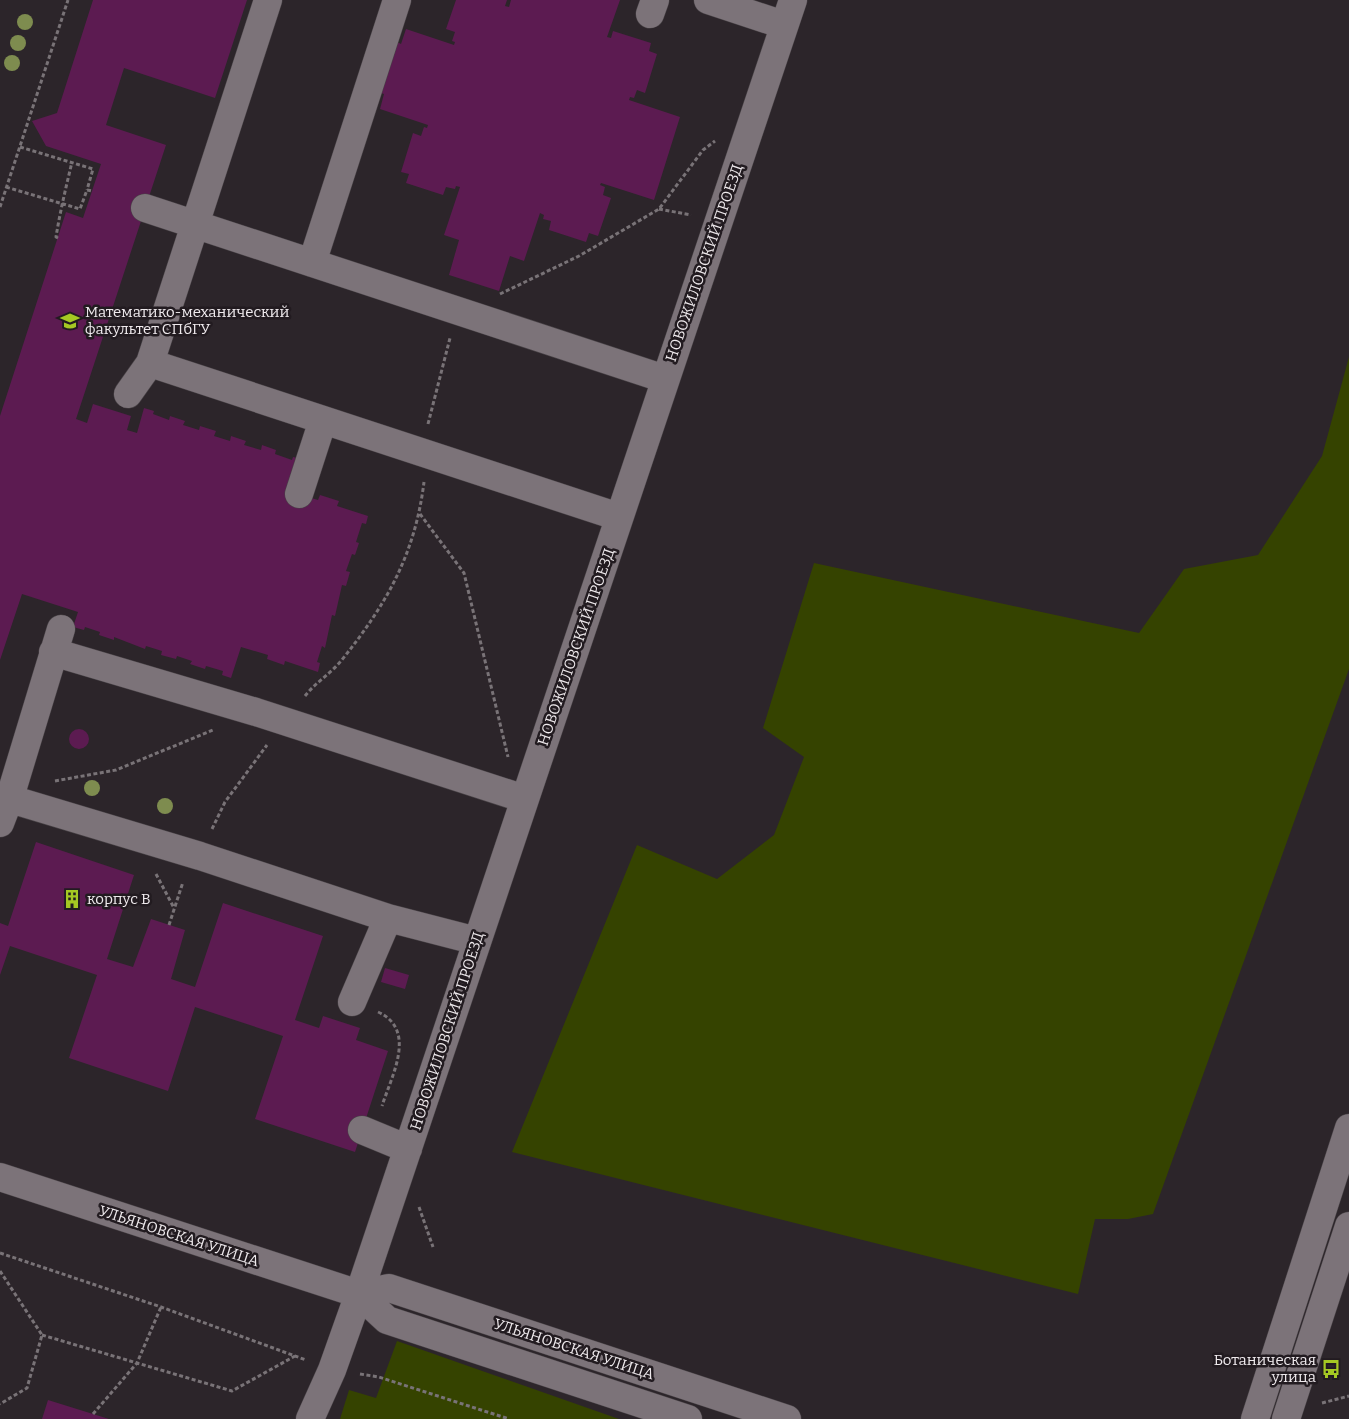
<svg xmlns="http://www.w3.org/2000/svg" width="1349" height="1419" viewBox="0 0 1349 1419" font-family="Bitter,serif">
	<rect width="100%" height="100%" fill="#2c252a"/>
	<path fill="#354300" d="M1349,357V669L1153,1214L1128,1219H1095L1078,1294L512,1152L637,845L717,879L774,835L804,757L763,728L814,563L1139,633L1184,569L1258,555L1322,456Z
		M397,1341L619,1419H340L349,1390L376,1398Z"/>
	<path fill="#5c1b51" d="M93,0H247L215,98L124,68L106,125L166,145L76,419L87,423L93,404L131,416L127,430L137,433L144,408L154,411L153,414L169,420L170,416L185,421L183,425L199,430L200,426L216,431L214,436L230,441L231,436L246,441L244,445L261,450L262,445L276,450L275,454L292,460L293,457L302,459L291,492L318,500L320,495L339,501L337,506L368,516L366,524L362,523L356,542L359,543L355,555L352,554L346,571L350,572L346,586L342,585L335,616L332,615L325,648L322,646L317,662L320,663L318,672L285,661L284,665L267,659L268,655L241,647L231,678L222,675L223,671L206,666L205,669L190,664L192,661L177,656L176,659L161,655L162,651L146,646L145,649L114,637V640L99,635L100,632L85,627L84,630L73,627L78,612L22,594L0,660V416L66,212L83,218L101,164L46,146L32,121L57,113Z
		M456,0H507L505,6L509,7L511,0H620L607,37L611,38L613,31L651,43L649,51L657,54L645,93L637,90L634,98L630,97L629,100L680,117L654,200L601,183L600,185L605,187L603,195L611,198L598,236L589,233L586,242L549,230L551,221L543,219L544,215L540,213L524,261L510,256L499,291L449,275L459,240L444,235L460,187L456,186L455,189L446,187L443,195L406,183L409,174L401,172L413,133L421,136L424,127L427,128L428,125L380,109L384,94L381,93L397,42L401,44L406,29L454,45L455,42L452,41L455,32L446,29Z
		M69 739a10 10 0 1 1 20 0a10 10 0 1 1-20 0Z
		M36,842L134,875L107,959L133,967L151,919L185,930L171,979L195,987L223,903L323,936L295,1020L319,1028L323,1016L360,1028L356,1040L388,1051L355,1152L255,1119L283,1036L195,1007L168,1091L69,1058L97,975L10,946L0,975V923L8,926Z
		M385,968L409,975L405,989L381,982Z
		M48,1400L109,1419H42Z"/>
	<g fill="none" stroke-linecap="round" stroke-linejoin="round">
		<g stroke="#494347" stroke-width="29">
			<path id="minor" d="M708,0L784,25
				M650,14L655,0
				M145,208L665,379
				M312,263L397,0
				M150,363L619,517
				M128,394L150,363L268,0
				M299,494L323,420
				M53,652L256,712L525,799
				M0,796L200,856L388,918L477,941
				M0,823L10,797L61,629
				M352,1002L388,918
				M362,1130L408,1149
				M0,1177L359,1294L387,1320L688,1419
				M359,1294L389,1288L787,1419
				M310,1419L332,1370L359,1294L793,0
				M1255,1419L1349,1128
				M1286,1419L1349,1226"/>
		</g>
		<path stroke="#797377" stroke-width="3" stroke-dasharray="4 2.5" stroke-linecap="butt" d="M20,147L93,169L87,190
			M6,187L80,209L87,190L92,191
			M0,207L68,0
			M659,209L691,215
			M58,238L56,237C60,212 66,187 72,162
			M500,294L579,256L659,209L703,150L715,141
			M428,424L450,338
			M420,514L464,573L508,757
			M305,696C315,683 330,674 341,661C386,605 415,555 424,482
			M55,781L116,770L213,730
			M212,829L225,802L267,745
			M156,874L174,908
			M169,925L183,882
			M378,1012C418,1030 391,1077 382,1106
			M419,1207L433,1247
			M0,1253L161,1307L306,1360
			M0,1271L42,1335L27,1388L0,1404
			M42,1335L232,1391L295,1356
			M360,1374L379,1377L509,1419
			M1322,1403L1349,1396
			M93,1414L137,1363L161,1307"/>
		<use href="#minor" stroke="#7c7379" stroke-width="28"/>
	</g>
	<g fill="#7e8c4f">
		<circle cx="25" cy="22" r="8"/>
		<circle cx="18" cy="43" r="8"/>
		<circle cx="12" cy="63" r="8"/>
		<circle cx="92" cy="788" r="8"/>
		<circle cx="165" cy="806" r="8"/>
	</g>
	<defs>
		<g id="university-bare" transform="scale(1.5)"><path d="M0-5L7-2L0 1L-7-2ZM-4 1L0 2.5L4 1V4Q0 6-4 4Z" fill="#a5c823" stroke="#221b20" stroke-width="2.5" paint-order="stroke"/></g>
		<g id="building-bare" transform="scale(1.5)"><path d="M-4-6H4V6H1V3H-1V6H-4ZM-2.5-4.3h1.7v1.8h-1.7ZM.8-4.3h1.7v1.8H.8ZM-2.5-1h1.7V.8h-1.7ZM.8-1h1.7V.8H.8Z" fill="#a5c823" stroke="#221b20" stroke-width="2.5" paint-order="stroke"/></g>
		<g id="bus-bare" transform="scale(1.5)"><path d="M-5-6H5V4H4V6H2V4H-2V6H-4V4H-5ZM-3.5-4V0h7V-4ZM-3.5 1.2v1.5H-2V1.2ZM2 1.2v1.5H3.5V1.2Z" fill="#a5c823" stroke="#221b20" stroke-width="2.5" paint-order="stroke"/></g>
	</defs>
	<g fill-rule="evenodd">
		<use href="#university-bare" x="70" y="321"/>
		<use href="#building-bare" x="72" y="899"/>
		<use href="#bus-bare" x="1331" y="1369"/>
	</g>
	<g text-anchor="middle" stroke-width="5" stroke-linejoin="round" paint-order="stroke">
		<g font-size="15" fill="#efeaed" stroke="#221b20">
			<text transform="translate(704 263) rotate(-71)" y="5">НОВОЖИЛОВСКИЙ ПРОЕЗД</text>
			<text transform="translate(576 647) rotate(-71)" y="5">НОВОЖИЛОВСКИЙ ПРОЕЗД</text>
			<text transform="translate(447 1031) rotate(-72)" y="5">НОВОЖИЛОВСКИЙ ПРОЕЗД</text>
			<text transform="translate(179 1236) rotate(18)" y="5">УЛЬЯНОВСКАЯ УЛИЦА</text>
			<text transform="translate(574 1349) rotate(18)" y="5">УЛЬЯНОВСКАЯ УЛИЦА</text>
		</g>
		<g font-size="15" fill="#efeaed" stroke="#221b20" text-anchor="start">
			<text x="85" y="317">Математико-механический<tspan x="85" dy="17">факультет СПбГУ</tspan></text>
			<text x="87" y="904">корпус В</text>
			<text x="1316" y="1365" text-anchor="end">Ботаническая<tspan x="1316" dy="17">улица</tspan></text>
		</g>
	</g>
</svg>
